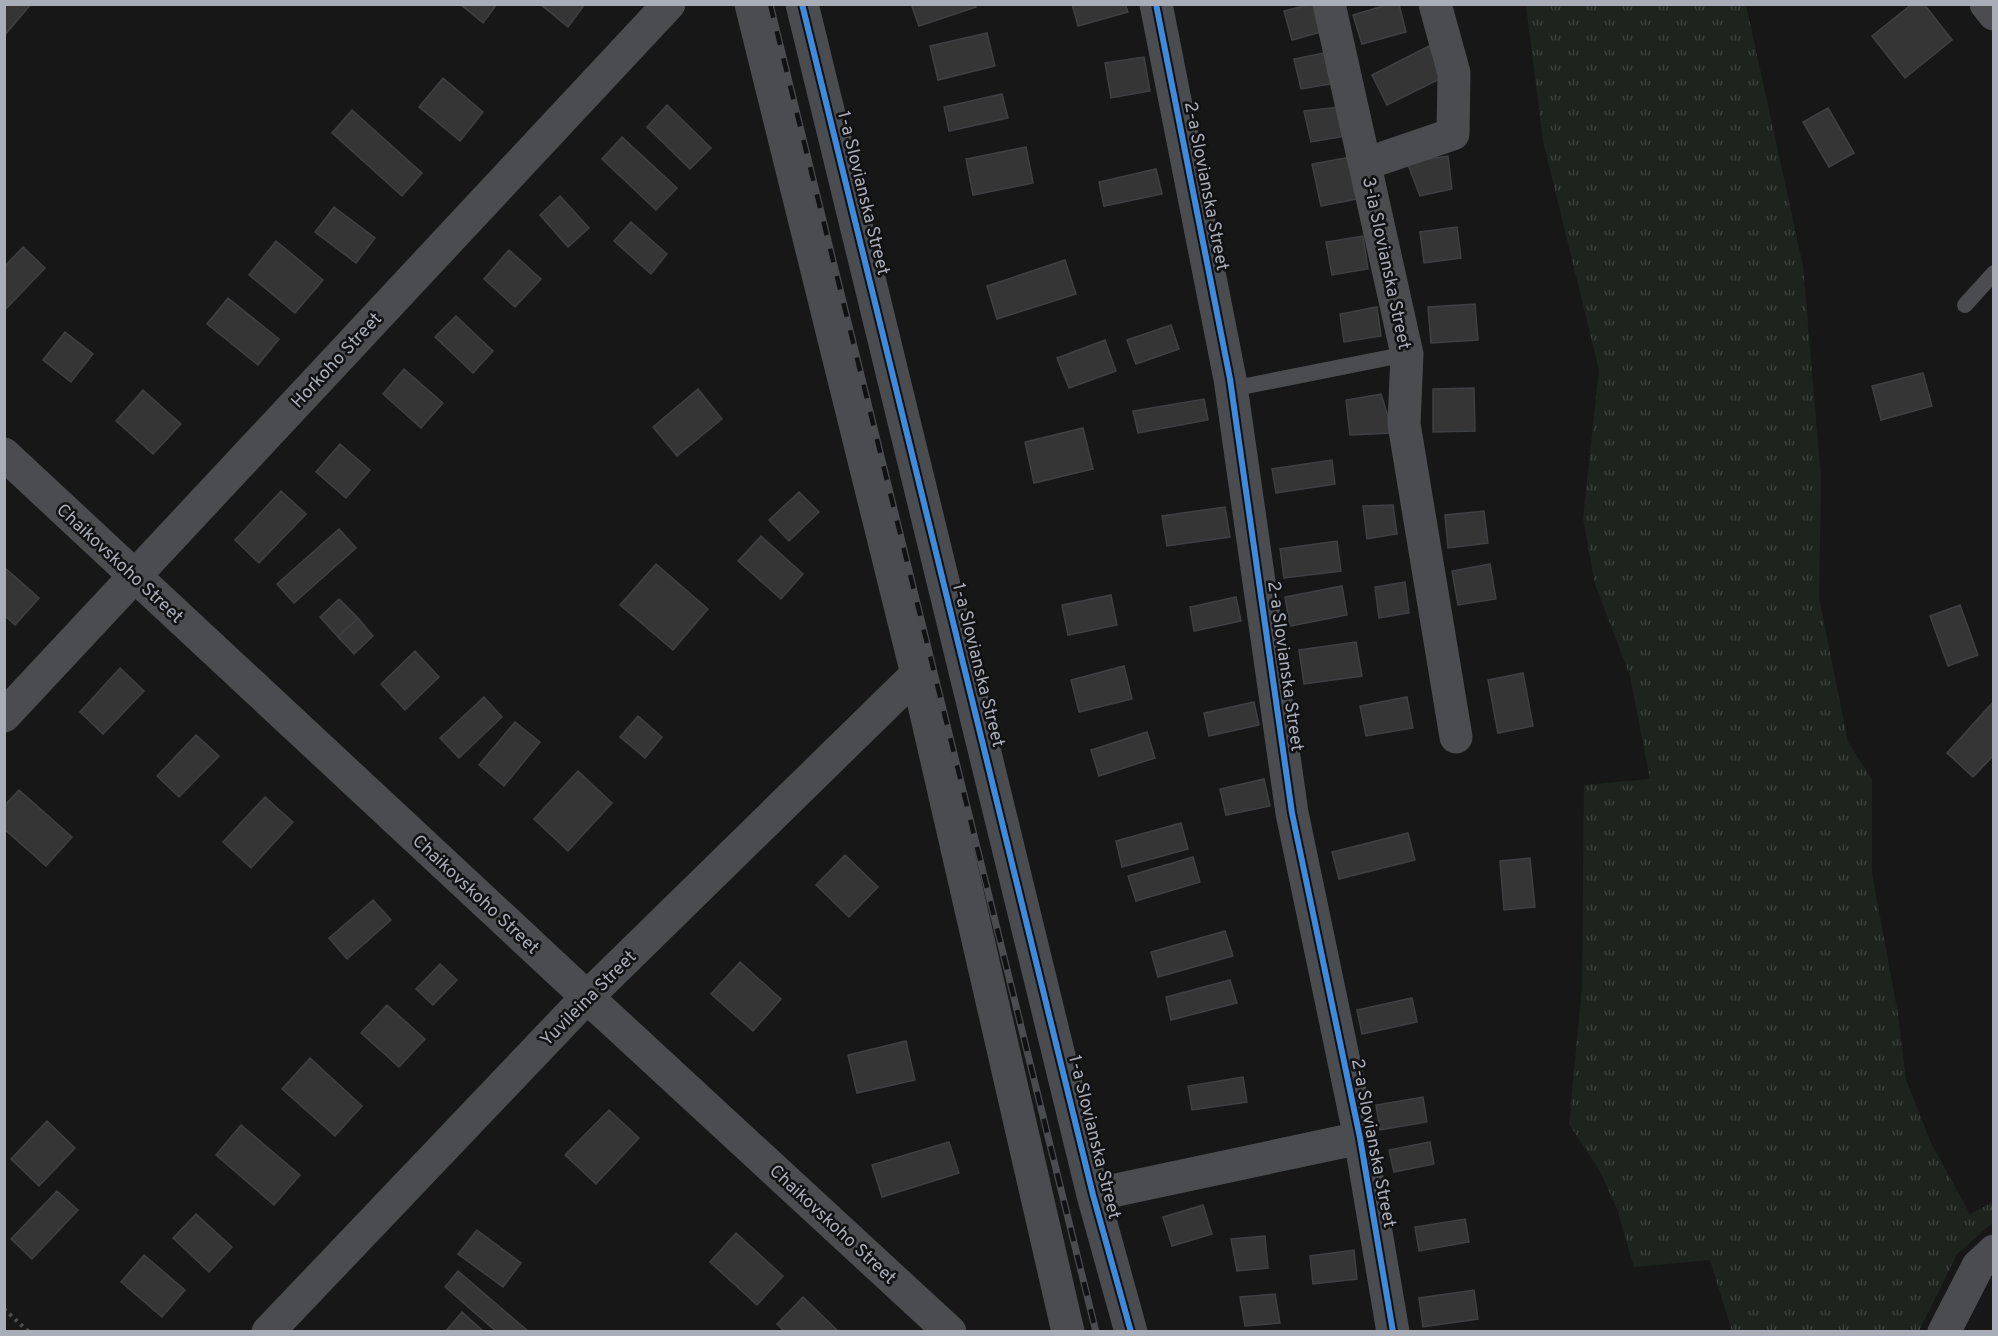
<svg xmlns="http://www.w3.org/2000/svg" width="1998" height="1336" viewBox="0 0 1998 1336" font-family="Overpass,sans-serif">
	<defs>
		<pattern id="grass-tufts" width="24" height="20" patternUnits="userSpaceOnUse" patternTransform="scale(1.5)"><rect width="24" height="20" fill="#1d241e"/><path d="M3 7l-1-3M5 7V3M7 7l1-3M15 17l-1-3M17 17v-4M19 17l1-3" fill="none" stroke="#3b413d"/></pattern>
	</defs>
	<rect width="100%" height="100%" fill="#171717"/>
	<path fill="url(#grass-tufts)" d="M1526,5H1746L1803,266L1821,479L1819,598L1848,742L1872,780V874L1898,1014L1906,1080L1931,1143L1970,1214L1993,1202V1222L1957,1254L1919,1331H1732L1710,1260L1634,1267L1617,1209L1599,1169L1569,1124L1582,987L1584,785L1650,779L1630,676L1595,584L1583,518L1599,370L1543,141Z"/>
	<path fill="#353536" stroke="#3f4043" stroke-width="1.5" d="M4,4H31L4,36Z
		M460,4H497L483,23Z
		M540,4H585L568,27Z
		M911,4H975L976,7L919,26Z
		M1072,4H1125L1128,12L1078,26Z
		M1312,4H1318L1325,31L1292,40L1284,11Z
		M1390,4H1399L1406,32L1362,44L1353,15Z
		M1912,4H1924L1952,40L1905,78L1872,36Z
		M987,33L995,66L938,80L930,46Z
		M1429,46L1444,77L1387,105L1372,75Z
		M1328,52L1337,83L1301,89L1294,59Z
		M1144,57L1150,91L1111,98L1105,63Z
		M443,78L483,112L460,141L419,107Z
		M1002,94L1008,118L949,131L944,107Z
		M667,105L711,148L690,169L647,127Z
		M1340,107L1346,136L1311,142L1304,111Z
		M1828,108L1854,153L1829,167L1803,122Z
		M352,110L422,173L402,196L332,133Z
		M622,137L677,188L656,210L602,159Z
		M1026,147L1033,183L973,195L966,159Z
		M1448,156L1452,189L1420,196L1407,162Z
		M1351,157L1357,199L1321,206L1312,164Z
		M1156,169L1162,194L1104,206L1099,182Z
		M560,196L589,228L568,247L540,215Z
		M334,207L375,238L356,263L315,232Z
		M631,222L667,254L651,274L614,241Z
		M1457,227L1461,258L1424,263L1420,232Z
		M1363,236L1368,269L1332,275L1326,242Z
		M276,241L323,280L295,313L249,275Z
		M23,247L45,268L4,311V267Z
		M509,250L541,279L515,307L484,279Z
		M1065,260L1076,294L997,319L987,286Z
		M228,298L279,339L258,365L207,324Z
		M1475,304L1478,340L1431,343L1428,307Z
		M1377,307L1381,336L1344,342L1340,314Z
		M456,316L493,351L473,373L435,337Z
		M1171,325L1179,349L1136,364L1127,340Z
		M65,332L93,354L71,382L43,360Z
		M1105,340L1116,371L1069,388L1057,358Z
		M404,369L443,403L421,428L383,394Z
		M1923,373L1932,406L1881,420L1872,386Z
		M1474,388L1475,431L1433,432V389Z
		M698,389L722,419L677,456L653,427Z
		M143,390L181,424L153,454L116,421Z
		M1381,394L1393,433L1350,435L1346,400Z
		M1204,399L1208,420L1138,433L1133,411Z
		M1083,428L1093,469L1034,483L1025,442Z
		M340,444L370,470L346,498L316,472Z
		M1332,460L1335,484L1276,493L1272,469Z
		M281,491L306,514L259,563L235,540Z
		M799,492L819,512L789,541L769,520Z
		M1393,505L1397,534L1367,539L1363,506Z
		M1225,507L1230,537L1167,546L1162,516Z
		M1484,511L1488,543L1448,548L1445,515Z
		M339,529L356,548L294,603L277,584Z
		M761,536L803,574L781,599L738,561Z
		M1337,541L1341,571L1284,578L1280,549Z
		M656,564L708,609L673,650L620,605Z
		M1490,564L1496,599L1458,605L1452,571Z
		M4,567L39,598L15,625L4,615Z
		M1405,582L1409,613L1379,618L1375,587Z
		M1342,586L1347,615L1290,626L1285,597Z
		M1111,595L1117,625L1068,635L1062,605Z
		M1236,597L1241,621L1194,631L1190,607Z
		M339,599L358,618L338,637L320,617Z
		M1960,605L1978,655L1948,666L1930,616Z
		M358,618L373,636L354,654L338,637Z
		M1356,642L1362,676L1304,684L1299,650Z
		M415,651L439,677L405,710L381,684Z
		M1124,666L1132,699L1079,712L1071,680Z
		M120,668L144,691L103,734L80,712Z
		M1523,673L1533,726L1498,733L1488,680Z
		M484,697L502,717L459,758L440,738Z
		M1407,697L1413,728L1366,736L1360,706Z
		M1994,701V755L1973,777L1947,753Z
		M1254,702L1259,725L1209,736L1204,713Z
		M638,716L662,737L645,758L620,737Z
		M515,722L540,742L504,786L479,765Z
		M1147,732L1155,758L1099,776L1091,750Z
		M196,735L219,756L179,797L157,776Z
		M578,771L612,803L568,851L534,819Z
		M1264,779L1270,806L1226,815L1220,789Z
		M19,790L72,837L46,866L4,829V806Z
		M265,797L293,822L251,868L223,842Z
		M1181,823L1188,849L1122,867L1116,841Z
		M1408,833L1415,860L1339,879L1332,852Z
		M845,855L878,887L849,917L816,885Z
		M1193,857L1200,882L1136,901L1128,876Z
		M1530,858L1535,907L1504,910L1500,861Z
		M373,900L391,920L347,959L329,938Z
		M1225,931L1233,956L1158,977L1151,952Z
		M740,962L781,999L753,1031L711,994Z
		M440,964L457,980L433,1005L416,989Z
		M1230,980L1237,1003L1171,1020L1166,997Z
		M1412,998L1417,1022L1362,1034L1357,1010Z
		M387,1005L425,1039L399,1067L361,1033Z
		M906,1041L915,1080L857,1093L848,1055Z
		M310,1058L362,1106L335,1136L282,1089Z
		M1243,1077L1247,1102L1192,1110L1188,1086Z
		M1423,1097L1427,1122L1380,1130L1376,1105Z
		M609,1110L639,1138L596,1184L565,1155Z
		M47,1121L75,1148L39,1186L11,1159Z
		M241,1125L300,1175L274,1205L216,1155Z
		M949,1142L959,1173L882,1197L872,1165Z
		M1430,1142L1434,1164L1394,1172L1389,1150Z
		M57,1191L78,1210L32,1259L11,1239Z
		M1203,1205L1212,1234L1172,1246L1163,1217Z
		M196,1214L232,1247L209,1272L173,1238Z
		M1465,1219L1469,1242L1419,1251L1415,1227Z
		M477,1230L521,1263L503,1287L458,1254Z
		M736,1233L783,1276L757,1305L710,1262Z
		M1265,1236L1268,1268L1237,1271L1231,1239Z
		M1354,1250L1357,1279L1313,1284L1310,1256Z
		M144,1255L185,1290L162,1317L121,1282Z
		M458,1271L529,1332H497L445,1287Z
		M1474,1290L1478,1319L1423,1327L1419,1298Z
		M1275,1294L1280,1323L1245,1326L1240,1297Z
		M803,1297L839,1332H785L777,1324Z
		M462,1312L484,1332H445Z"/>
	<g fill="none" stroke-linecap="round" stroke-linejoin="round">
		<path stroke="#4d4e52" stroke-width="4" stroke-dasharray="3 4.5" stroke-linecap="butt" d="M4,1309L29,1332"/>
		<path stroke="#4b4c50" stroke-width="16" d="M1965,305L1994,273
			M1231,389L1407,354"/>
		<path stroke="#4b4c50" stroke-width="33" d="M751,4L917,674L1068,1332
			M802,4L1093,1195L1131,1332
			M1156,4L1230,379L1292,813L1360,1138L1393,1332
			M1329,4L1407,354L1404,424L1456,737
			M1986,4L1994,14
			M1365,164L1453,134L1454,73L1435,4
			M4,454L587,997L950,1332
			M4,716L669,4
			M1093,1195L1360,1138
			M268,1332L587,997L917,674
			M1944,1332L1978,1266L1994,1251"/>
		<g stroke="#4b4c4f" stroke-width="7">
			<path id="rail" d="M770,4L1096,1332"/>
		</g>
		<use href="#rail" stroke="#111113" stroke-width="4.5" stroke-dasharray="14" stroke-linecap="butt"/>
		<g stroke="#111113" stroke-width="10">
			<path id="cycleway" d="M802,4L1093,1195L1131,1332
				M1156,4L1230,379L1292,813L1360,1138L1393,1332"/>
		</g>
		<use href="#cycleway" stroke="#408adc" stroke-width="6"/>
	</g>
	<g text-anchor="middle" stroke-width="5" stroke-linejoin="round" paint-order="stroke">
		<g font-size="18" fill="#a8adb8" stroke="#111113">
			<text transform="translate(1207 186) rotate(79)" y="6">2-a Slovianska Street</text>
			<text transform="translate(864 193) rotate(76)" y="6">1-a Slovianska Street</text>
			<text transform="translate(1387 263) rotate(78)" y="6">3-ia Slovianska Street</text>
			<text transform="translate(336 360) rotate(-47)" y="6">Horkoho Street</text>
			<text transform="translate(120 563) rotate(43)" y="6">Chaikovskoho Street</text>
			<text transform="translate(979 665) rotate(76)" y="6">1-a Slovianska Street</text>
			<text transform="translate(1286 666) rotate(82)" y="6">2-a Slovianska Street</text>
			<text transform="translate(476 894) rotate(43)" y="6">Chaikovskoho Street</text>
			<text transform="translate(588 998) rotate(-45)" y="6">Yuvileina Street</text>
			<text transform="translate(1095 1137) rotate(76)" y="6">1-a Slovianska Street</text>
			<text transform="translate(1374 1143) rotate(79)" y="6">2-a Slovianska Street</text>
			<text transform="translate(833 1224) rotate(43)" y="6">Chaikovskoho Street</text>
		</g>
	</g>
	<rect width="1998" height="1336" fill="none" stroke="#a8adb8" stroke-width="12"/>
</svg>
